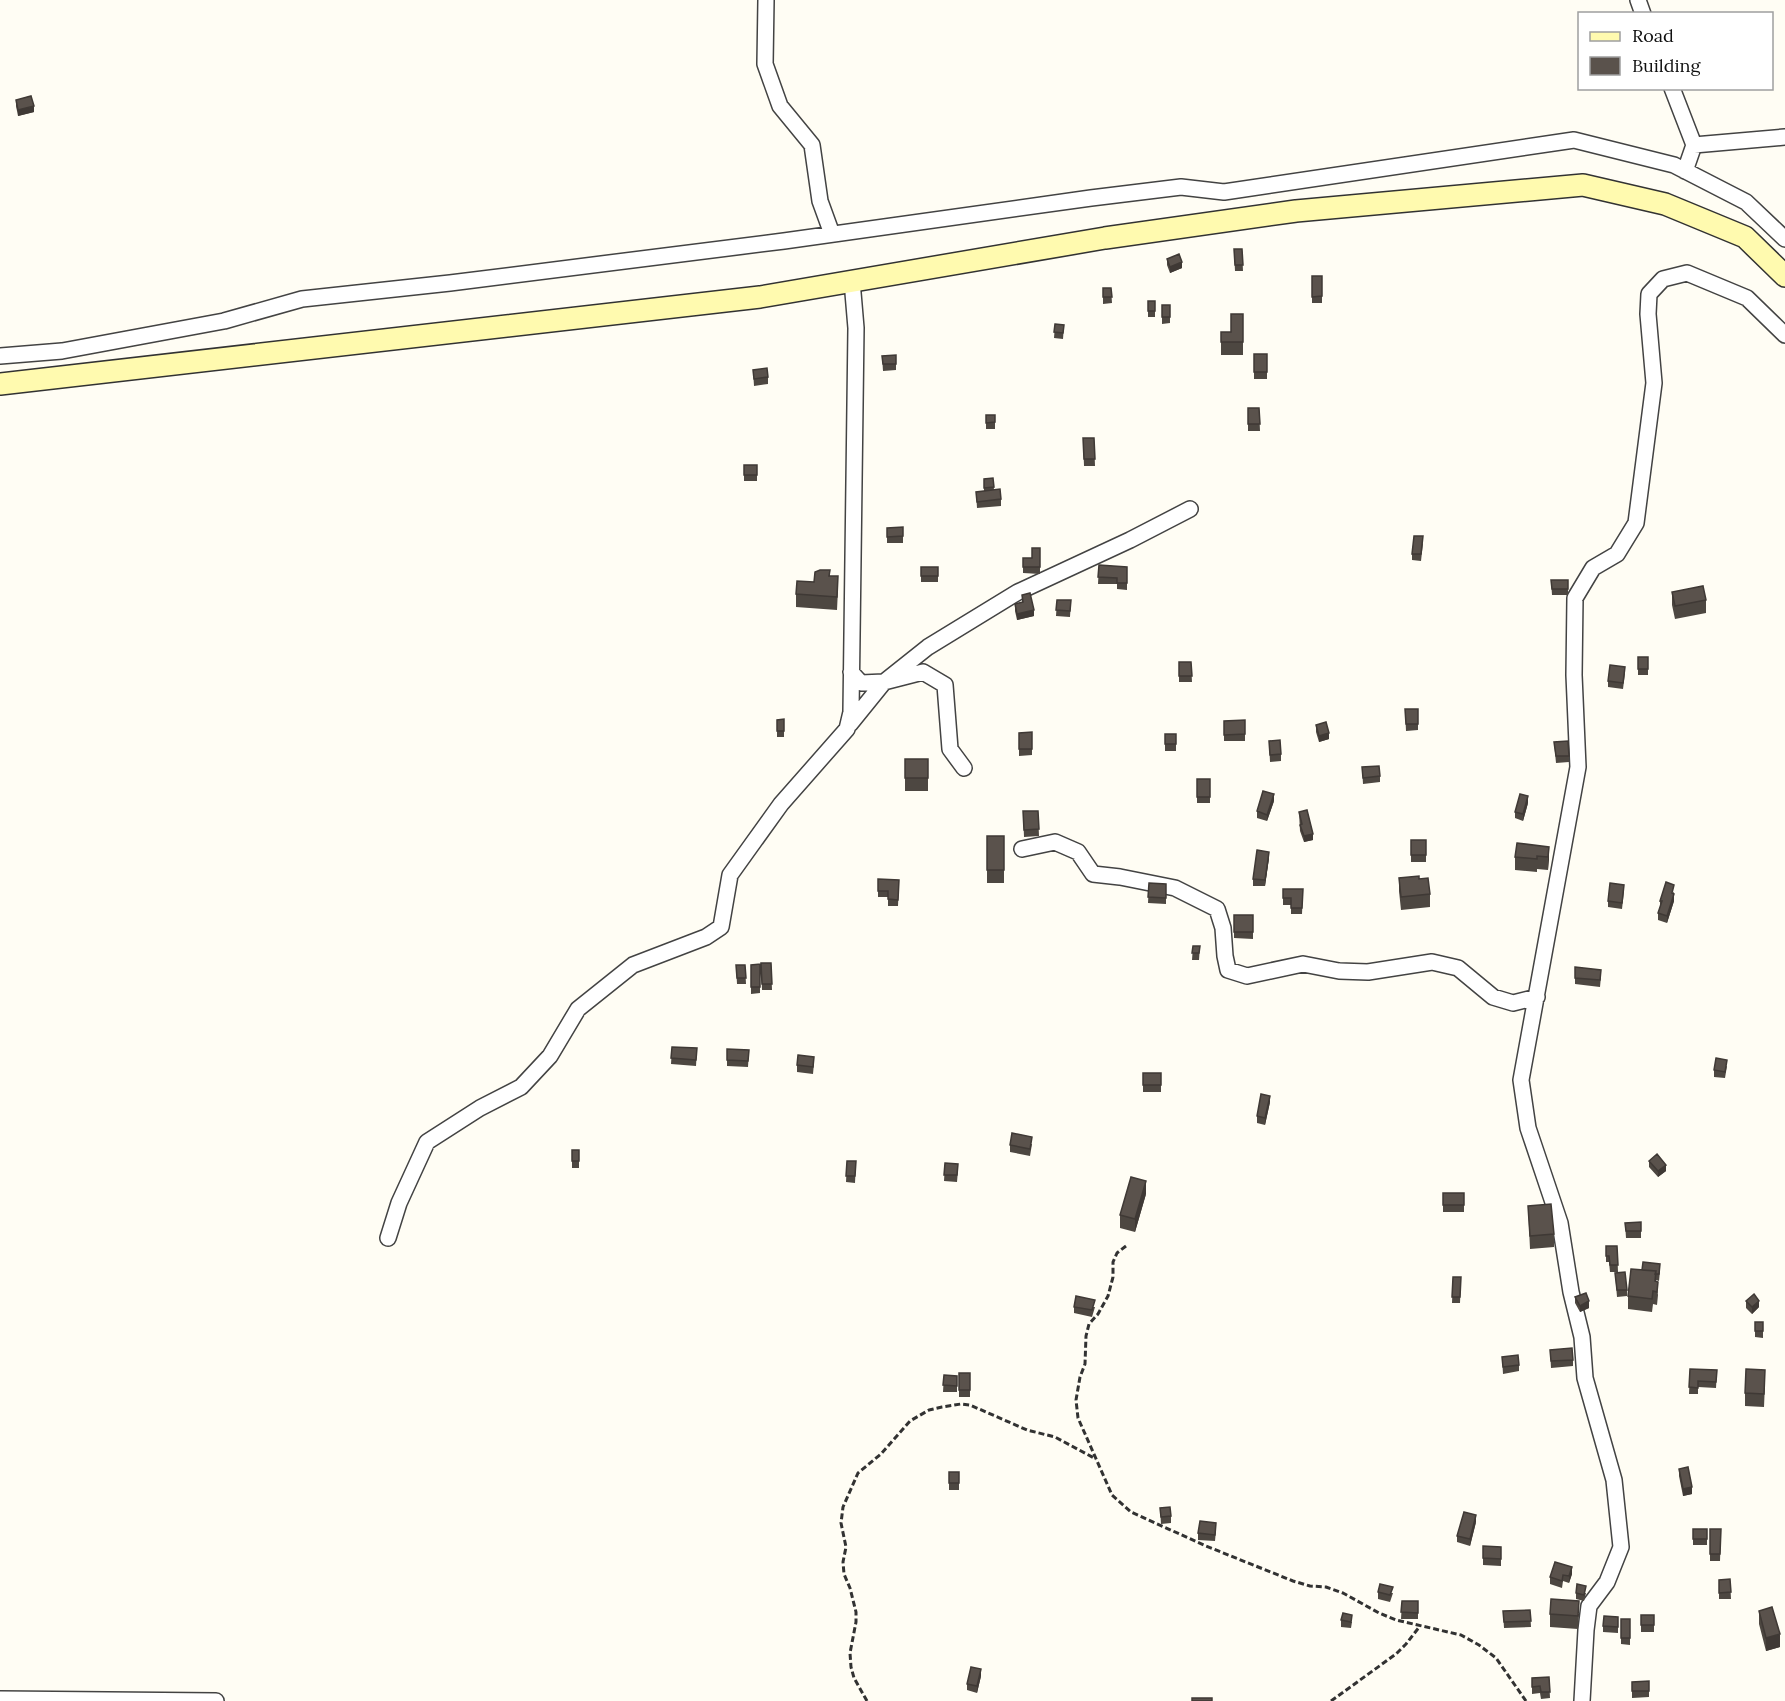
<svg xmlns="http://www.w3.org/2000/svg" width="1785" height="1701" viewBox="0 0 1785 1701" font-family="Lora,serif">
	<rect width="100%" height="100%" fill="#fffdf4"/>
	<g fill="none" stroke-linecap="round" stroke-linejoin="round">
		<g stroke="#434343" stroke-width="18">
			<path id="street" d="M766,0L765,64L780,106L812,145L820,201L832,234
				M1638,0L1643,14
				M1672,88L1694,145L1685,171
				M1694,145L1785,137
				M0,356L62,351L224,321L302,299L450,283L784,241L1091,198L1181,187L1224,192L1574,140L1674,165L1746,202L1785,239
				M851,672L861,683L884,682L923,672L945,685L950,749L964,768
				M850,724L884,682L928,647L1018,592L1130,540L1190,509
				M1022,849L1055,842L1078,852L1093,874L1120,877L1175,888L1217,909L1223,928L1225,956L1228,970L1247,976L1303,964L1339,971L1368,972L1432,962L1458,968L1493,997L1513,1003L1537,997
				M388,1238L399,1203L427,1142L480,1108L521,1087L550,1056L578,1009L633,965L706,937L721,927L730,875L781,804L847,729L851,712L856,328L852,281
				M0,1699L216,1701
				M1582,1701L1586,1630L1589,1606L1607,1582L1621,1547L1614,1480L1585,1378L1582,1337L1571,1292L1560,1223L1528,1128L1521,1080L1578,767L1574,675L1575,598L1593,568L1617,554L1636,523L1654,383L1648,314L1649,294L1663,279L1687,273L1747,298L1785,335"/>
		</g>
		<g stroke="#323232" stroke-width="24">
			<path id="secondary" d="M0,384L760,297L1105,238L1296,211L1583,185L1665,204L1745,237L1785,276"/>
		</g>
		<path stroke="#323232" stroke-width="3" stroke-dasharray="6 3" stroke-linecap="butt" d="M1126,1246L1117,1253L1113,1262V1277L1108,1296L1098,1314L1089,1324L1086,1336L1085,1364L1080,1377L1076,1400L1078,1418L1112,1495L1131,1512L1206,1546L1293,1581L1310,1586L1326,1587L1343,1593L1379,1613L1396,1620L1461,1635L1479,1645L1496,1658L1526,1701
			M867,1701L854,1678L851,1667L850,1653L856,1622V1612L850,1588L844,1574L843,1562L846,1547L841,1523L843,1507L858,1473L881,1454L910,1421L929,1410L942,1407L961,1404L970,1405L1027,1430L1055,1437L1096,1459
			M1331,1701L1396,1654L1406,1644L1420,1626"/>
		<use href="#street" stroke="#fff" stroke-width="15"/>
		<use href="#secondary" stroke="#fffaaf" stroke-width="21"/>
	</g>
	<path fill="#4d4741" d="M16,100L34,112L18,116L16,106Z
		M1234,249H1242L1243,271H1235Z
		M1167,259L1182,268L1170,273L1167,265Z
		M1312,276H1322V303H1312Z
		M1103,288H1111L1112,303L1103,304Z
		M1148,301H1155V317H1148Z
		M1162,305H1170V323L1162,324Z
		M1243,314V355H1221V332H1231Z
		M1055,324L1064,325L1063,339L1054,338Z
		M1254,354H1267V379H1254Z
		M896,355V370L883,371L882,356Z
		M753,370L768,377V384L754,386Z
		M1248,408H1259L1260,431H1248Z
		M986,415H995V429H986Z
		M1083,438H1094L1095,466H1084Z
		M744,465H757V481H744Z
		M993,478L994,490L1001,499V506L977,508L976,492L984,491V479Z
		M887,528L903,536V543H887Z
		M1423,543L1421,561L1412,560V554Z
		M1040,548V574L1023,573V558H1032Z
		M1099,565L1127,567V590L1117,589V584H1098Z
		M921,567H938V582H921Z
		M830,576L838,589L837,610L796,607V594L814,582Z
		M1551,580H1568V595H1552Z
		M1672,592L1706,600V613L1675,619L1672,605Z
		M1022,595L1034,616L1017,620L1015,611V604L1022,602Z
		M1057,600H1071L1070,617L1056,616Z
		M1638,657H1648V675H1638Z
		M1179,662H1191L1192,682H1179Z
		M1625,673L1623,689L1608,687V681Z
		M1405,709H1418V730L1406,731Z
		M784,719V737H777V720Z
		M1245,720V741H1224V721Z
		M1316,725L1329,739L1319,742L1316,732Z
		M1032,732V755L1019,756V733Z
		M1165,734H1176V751H1165Z
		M1269,741L1281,754V761L1270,762Z
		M1554,742L1569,756V762L1556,763Z
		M905,759H928V791H905Z
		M1362,767L1380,776V782L1363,784Z
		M1197,779H1210V803H1197Z
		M1274,801L1267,821L1257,818V811Z
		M1528,803L1523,821L1515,818V812Z
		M1023,811H1038L1039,836L1024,837Z
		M1299,812L1313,840L1304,842L1300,831Z
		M987,836H1004V883H987Z
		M1411,840H1426V862H1411Z
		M1549,847L1548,870L1537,869V872L1515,870V857Z
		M1269,858L1265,886H1253V879Z
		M1399,878L1419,879L1430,894V907L1401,910L1399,891Z
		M878,879L899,880L898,906H888V897H878Z
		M1149,883L1166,884V904L1148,903Z
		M1283,889H1303L1302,914H1291V905H1283Z
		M1624,891L1622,909L1608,907V901Z
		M1674,892V901L1667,923L1658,920V913L1660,907V901Z
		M1234,915H1253V939L1234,938Z
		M1193,946H1200L1199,960H1192Z
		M761,963H771L772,990H762Z
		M760,964V993L751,994V965Z
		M736,965H745L746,984H737Z
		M1601,976L1600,987L1575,984V978Z
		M672,1047L697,1048L696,1066L671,1064Z
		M727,1049L749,1050L748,1067L727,1066Z
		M814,1063L813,1074L797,1072V1065Z
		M1727,1066L1725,1078L1714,1077V1070Z
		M1143,1073H1161V1092H1143Z
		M1270,1102L1265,1125L1257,1123V1116Z
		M1032,1144L1030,1156L1010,1152V1145Z
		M572,1150H579V1168H572Z
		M847,1161H856L855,1183L846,1182Z
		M1649,1161L1666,1171L1658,1177L1649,1167Z
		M945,1163L958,1170L957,1182L944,1181Z
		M1443,1193H1464V1212H1443Z
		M1146,1194L1135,1232L1120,1228V1215Z
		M1528,1206L1554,1234V1247L1530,1249Z
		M1641,1222V1238H1626L1625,1223Z
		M1606,1246H1617L1618,1272H1610L1609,1262H1606Z
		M1642,1270L1660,1271L1659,1281L1656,1280L1658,1295L1657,1305L1653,1304L1652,1312L1628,1309V1296Z
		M1615,1273L1627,1290V1296L1617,1297Z
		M1453,1277H1461L1460,1303H1452Z
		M1575,1297L1589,1308L1580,1312L1575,1303Z
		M1746,1301L1759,1307L1752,1314L1746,1308Z
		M1074,1307H1095L1092,1317L1074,1313Z
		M1755,1322H1763V1338L1755,1337Z
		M1550,1350L1573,1360V1366L1551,1368Z
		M1502,1357L1519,1365V1371L1503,1374Z
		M1690,1369L1717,1370L1716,1388L1698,1387V1394H1689Z
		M959,1373H970V1397H959Z
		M944,1375L957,1376V1392H943Z
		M1765,1383L1764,1407L1745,1406V1393Z
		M1679,1469L1692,1494L1683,1496L1679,1476Z
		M949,1472H959V1490H949Z
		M1160,1508L1171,1516V1523L1161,1524Z
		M1476,1522L1470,1546L1457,1542V1536Z
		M1693,1529H1707V1545H1693Z
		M1710,1529H1721L1720,1561H1710Z
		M1216,1530L1215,1541L1198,1540V1533Z
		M1483,1546L1501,1547V1566L1483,1565Z
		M1572,1574L1569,1583L1563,1581L1562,1588L1550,1584V1577Z
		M1730,1579L1731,1599H1719V1580Z
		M1378,1592L1393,1593L1390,1602L1378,1599Z
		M1576,1593H1586L1584,1601L1576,1599Z
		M1402,1601H1418V1619H1401Z
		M1530,1610L1531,1627L1504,1628L1503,1611Z
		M1759,1611L1780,1647L1766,1651L1759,1624Z
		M1550,1614H1579L1578,1629L1550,1627Z
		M1641,1615H1654V1632H1641Z
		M1618,1617V1633L1603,1632V1626Z
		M1621,1619H1630V1645L1621,1644Z
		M1341,1620L1352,1622L1351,1628L1341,1627Z
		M981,1676L977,1693L967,1690V1684Z
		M1549,1677L1550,1698L1541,1699L1540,1693L1532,1694V1678Z
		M1649,1681V1697L1632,1698V1682Z"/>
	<path fill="#3f3935" d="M34,106V112L18,116V110Z
		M1182,262V268L1170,273V267Z
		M1034,610V616L1017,620V614Z
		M1329,733V739L1319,742V736Z
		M1274,794V801L1267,821V815Z
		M1528,796V803L1523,821V814Z
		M1313,834V840L1304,842V836Z
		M1549,847V860L1548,870V857Z
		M1269,852V858L1265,886V880Z
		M1674,894V901L1667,923V916Z
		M1270,1096V1102L1265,1125V1118Z
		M1666,1165V1171L1658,1177V1171Z
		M1146,1181V1194L1135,1232V1219Z
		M1589,1301V1308L1580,1312V1306Z
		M1759,1301V1307L1752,1314V1307Z
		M1692,1487V1494L1683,1496V1489Z
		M1476,1515V1522L1470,1546V1539Z
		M1572,1567V1574L1569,1583V1576Z
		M1780,1634V1647L1766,1651V1638Z
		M981,1669V1676L977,1693V1686Z"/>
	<path fill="#5a524c" stroke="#3f3935" stroke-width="1.5" d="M31,96L34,106L18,110L16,100Z
		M1234,249H1242L1243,265H1235Z
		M1179,254L1182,262L1170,267L1167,259Z
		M1312,276H1322V296L1312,297Z
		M1103,288H1111L1112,297H1103Z
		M1148,301H1155V311H1148Z
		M1162,305H1170V317H1162Z
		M1231,314H1243V342H1221V332H1231Z
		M1055,324L1064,325L1063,333L1054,332Z
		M1254,354H1267V372H1254Z
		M896,355V364H883L882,356Z
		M767,368L768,377L754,379L753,370Z
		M1248,408H1259L1260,424H1248Z
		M986,415H995V422L986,423Z
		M1083,438H1094L1095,459H1084Z
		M744,465H757V475H744Z
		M993,478L994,487L984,488V479Z
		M1000,489L1001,499L977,502L976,492Z
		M903,527V536L887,537V528Z
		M1414,536H1423L1421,554H1412Z
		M1032,548H1040V567H1023V558H1032Z
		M1099,565L1127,567V583H1117V578L1098,577Z
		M921,567H938V576H921Z
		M820,570H830L829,576H838L837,597L796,594L797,581L814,582L815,572Z
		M1551,580H1568V589H1552Z
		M1703,586L1706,600L1675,606L1672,592Z
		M1030,593L1034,610L1017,614L1015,604L1023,602L1022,595Z
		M1057,600H1071L1070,611L1056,610Z
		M1638,657H1648V669H1638Z
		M1179,662H1191L1192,676H1179Z
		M1610,665L1625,667L1623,683L1608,681Z
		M1405,709H1418V724H1406Z
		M784,719V731H777V720Z
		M1245,720V734L1224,735V721Z
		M1326,722L1329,733L1319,736L1316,725Z
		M1032,732V749H1019V733Z
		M1165,734H1176V744H1165Z
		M1280,740L1281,754L1270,755L1269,741Z
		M1568,741L1569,756H1556L1554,742Z
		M905,759H928V778H905Z
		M1379,766L1380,776L1363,778L1362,767Z
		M1197,779H1210V797H1197Z
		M1263,791L1274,794L1267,815L1257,811Z
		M1520,794L1528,796L1523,814L1515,812Z
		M1307,810L1313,834L1304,836L1300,825L1302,824L1299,812Z
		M1023,811H1038L1039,829L1024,830Z
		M987,836H1004V870H987Z
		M1411,840H1426V855H1411Z
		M1517,843L1549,847L1548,857L1537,856V859L1515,857Z
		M1257,850L1269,852L1265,880L1253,879Z
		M1419,876V879L1428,878L1430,894L1401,897L1399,878Z
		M878,879L899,880L898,900L888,899V891H878Z
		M1666,882L1674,885L1672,893L1674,894L1667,916L1658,913L1662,901H1660Z
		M1149,883L1166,884V898L1148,897Z
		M1610,883L1624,885L1622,903L1608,901Z
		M1283,889H1303L1302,908H1291V898H1283Z
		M1234,915H1253V932H1234Z
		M1193,946H1200L1199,953H1192Z
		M761,963H771L772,984H762Z
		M760,964V987H751V965Z
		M736,965H745L746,978H737Z
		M1575,967L1601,970L1600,980L1575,978Z
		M672,1047L697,1048L696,1060L671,1058Z
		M727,1049L749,1050L748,1061L727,1060Z
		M798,1055L814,1057L813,1067L797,1065Z
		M1716,1058L1727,1060L1725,1072L1714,1070Z
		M1143,1073H1161V1085H1143Z
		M1261,1094L1270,1096L1265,1118L1257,1116Z
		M1012,1133L1032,1137L1030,1149L1010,1145Z
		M572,1150H579V1161H572Z
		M1657,1154L1666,1165L1658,1171L1649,1161Z
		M847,1161H856L855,1176H846Z
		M945,1163L958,1164L957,1175H944Z
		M1131,1177L1146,1181L1135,1219L1120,1215Z
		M1443,1193H1464V1205H1443Z
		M1551,1204L1554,1234L1530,1236L1528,1206Z
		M1641,1222V1231H1626L1625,1223Z
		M1606,1246H1617L1618,1265H1610L1609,1256H1606Z
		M1643,1262L1660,1264L1659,1274H1655L1656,1271L1642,1270Z
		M1631,1269L1656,1271L1655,1281L1658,1282L1657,1292L1653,1291L1652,1299L1628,1296Z
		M1625,1272L1627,1290H1617L1615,1273Z
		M1453,1277H1461L1460,1297H1452Z
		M1586,1293L1589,1301L1580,1306L1575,1297Z
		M1754,1294L1759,1301L1752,1307L1746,1301Z
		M1076,1296L1095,1300L1092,1310L1074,1307Z
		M1755,1322H1763V1331H1755Z
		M1572,1348L1573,1360L1551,1361L1550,1350Z
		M1518,1355L1519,1365L1503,1367L1502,1357Z
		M1690,1369L1717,1370L1716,1382L1698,1381V1388L1689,1387Z
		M1746,1369L1765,1370L1764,1394L1745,1393Z
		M959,1373H970V1390H959Z
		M944,1375L957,1376V1386L943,1385Z
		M1688,1467L1692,1487L1683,1489L1679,1469Z
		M949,1472H959V1483H949Z
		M1170,1507L1171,1516L1161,1517L1160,1508Z
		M1464,1512L1476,1515L1470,1539L1457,1536Z
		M1200,1521L1216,1523L1215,1535L1198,1533Z
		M1693,1529H1707V1539H1693Z
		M1710,1529H1721L1720,1554H1710Z
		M1483,1546L1501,1547V1559L1483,1558Z
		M1555,1562L1572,1567L1569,1576L1563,1575L1562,1581L1550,1577Z
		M1730,1579L1731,1592L1719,1593V1580Z
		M1380,1584L1393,1587L1390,1595L1378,1592Z
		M1577,1584L1586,1586L1584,1595L1576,1593Z
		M1551,1599L1579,1601L1578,1616L1550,1614Z
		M1402,1601H1418V1613L1401,1612Z
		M1772,1607L1780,1634L1766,1638L1759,1611Z
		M1530,1610L1531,1621L1504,1622L1503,1611Z
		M1343,1613L1352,1615L1351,1622L1341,1620Z
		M1641,1615H1654V1625H1641Z
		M1604,1616L1618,1617V1627L1603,1626Z
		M1621,1619H1630V1638H1621Z
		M971,1667L981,1669L977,1686L967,1684Z
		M1549,1677L1550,1692H1541L1540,1686L1532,1687V1678Z
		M1649,1681V1691H1632V1682Z
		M1192,1698H1212V1701H1192Z"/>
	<rect x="1578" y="12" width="195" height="78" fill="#ffffff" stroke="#9f9f9f" stroke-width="1.5"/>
	<rect x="1590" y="32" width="30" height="9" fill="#fffaaf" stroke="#9f9f9f" stroke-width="1.5"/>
	<text x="1632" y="42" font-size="18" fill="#101010">Road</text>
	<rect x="1590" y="57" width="30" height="18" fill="#5a524c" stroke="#9f9f9f" stroke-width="1.5"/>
	<text x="1632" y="72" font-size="18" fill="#101010">Building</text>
</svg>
